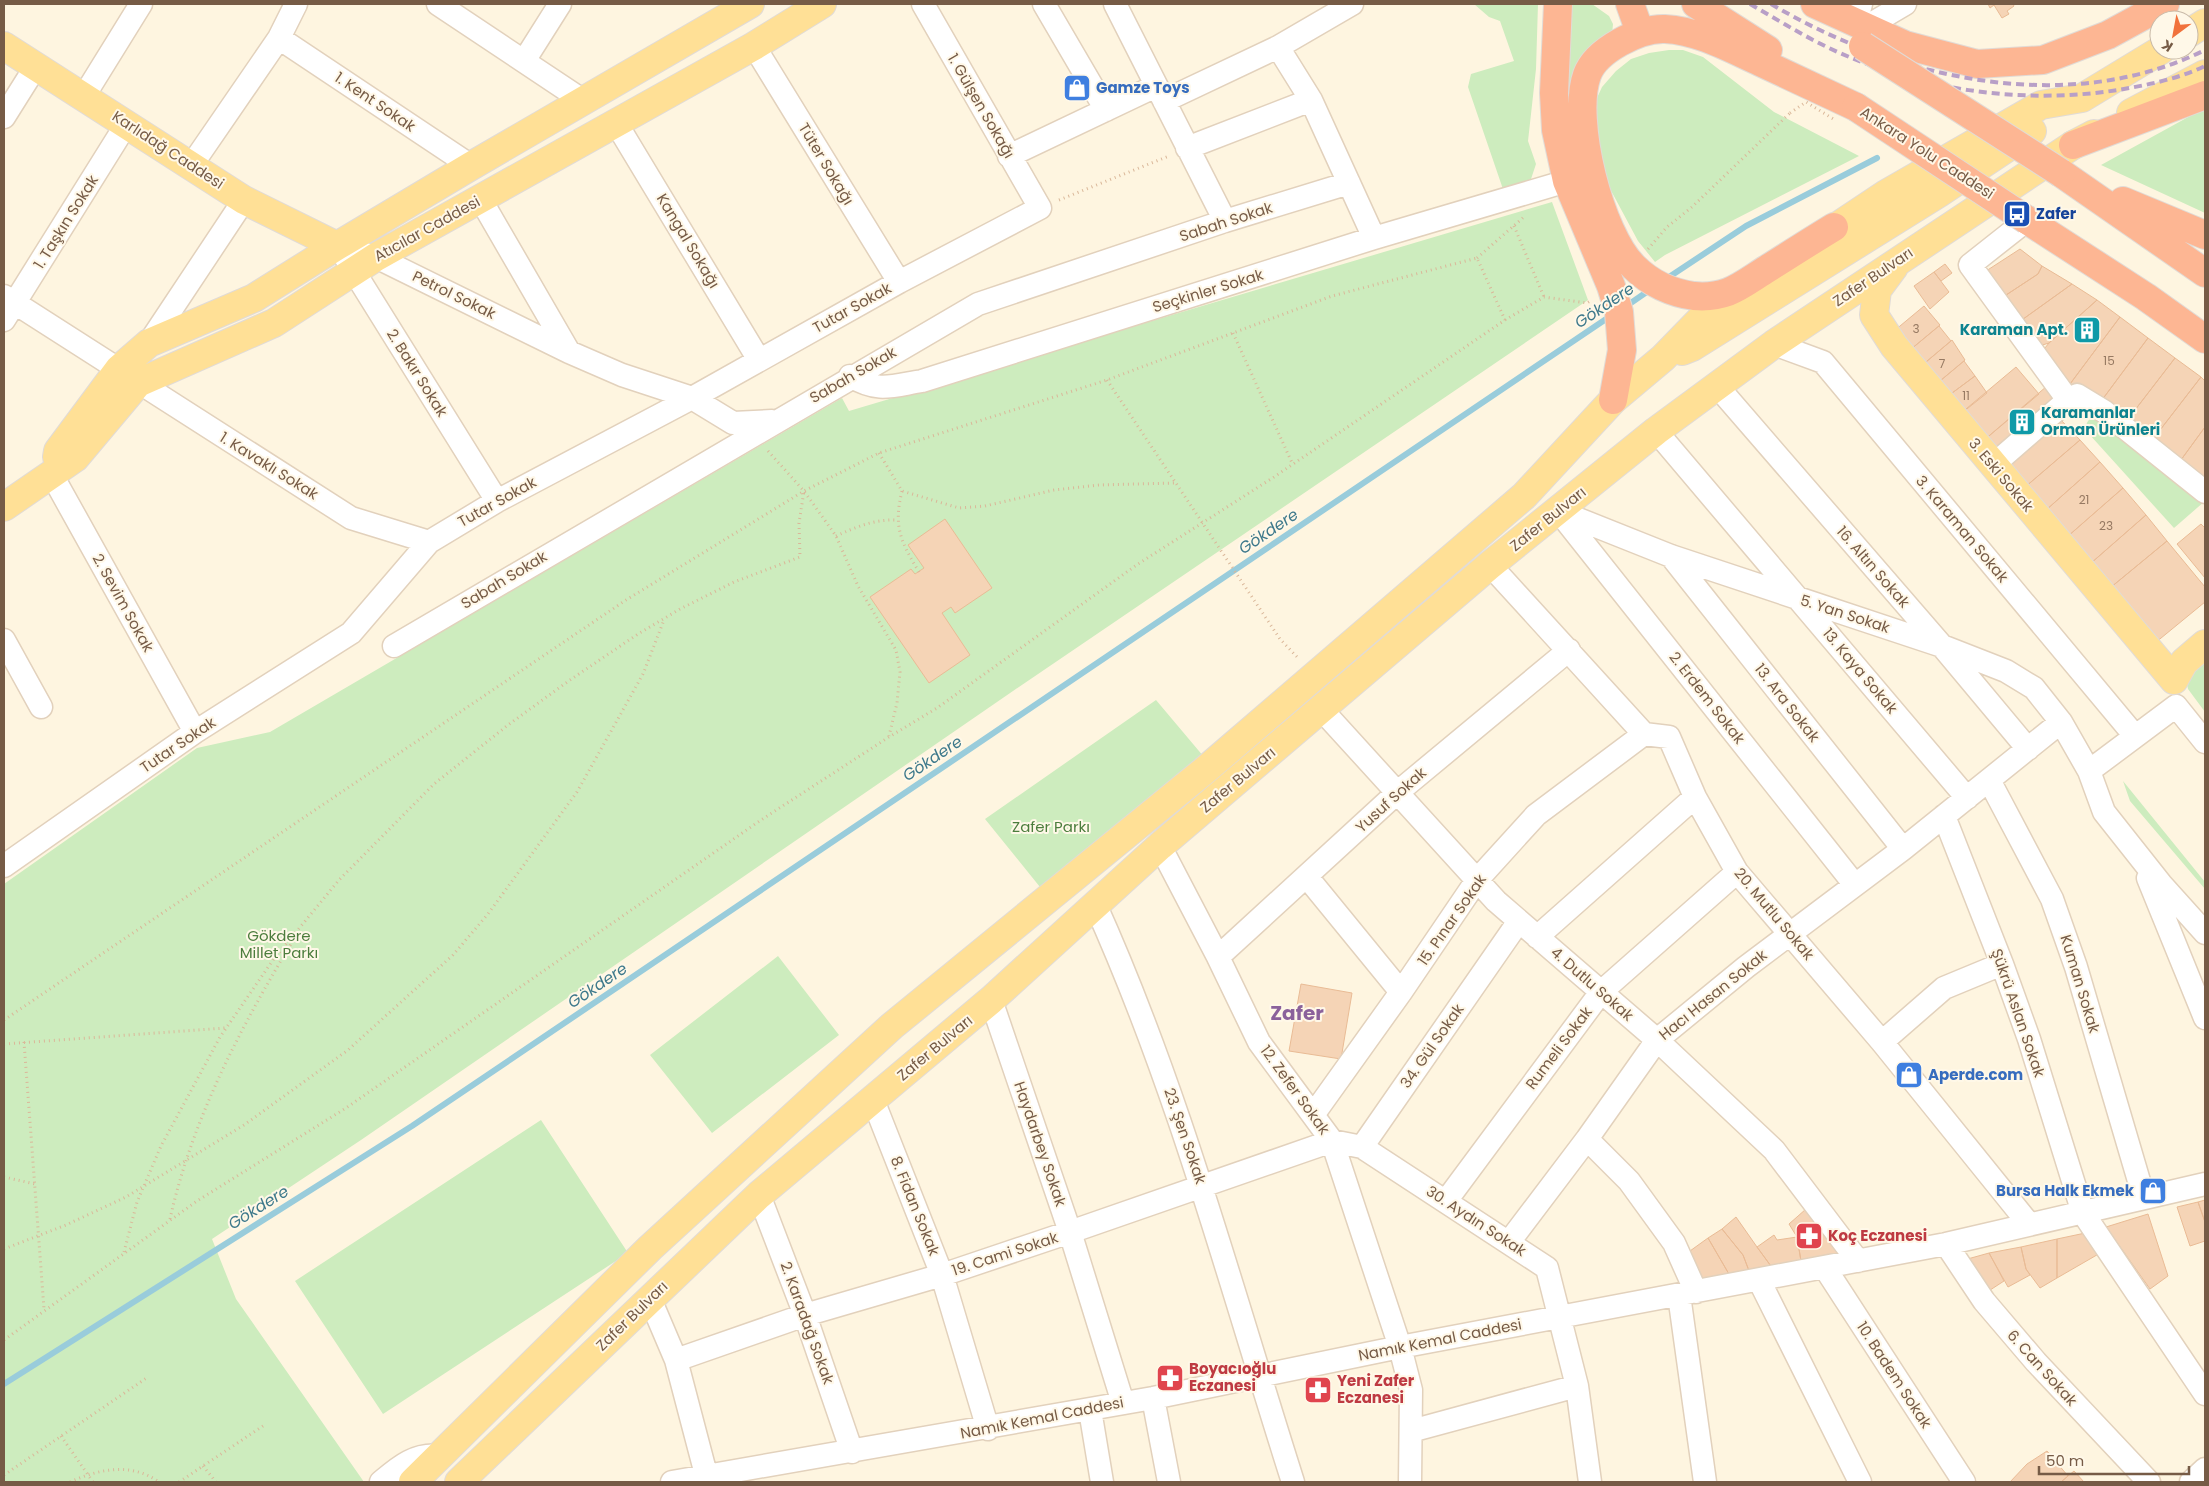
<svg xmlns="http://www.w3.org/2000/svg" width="2209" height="1486" viewBox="0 0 2209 1486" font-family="Poppins,sans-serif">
	<rect width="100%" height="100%" fill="#fef5e0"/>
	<path fill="#cdecbe" d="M1474,4H1538L1536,69L1528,141L1536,164L1528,188L1505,195L1468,87L1471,74L1514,61L1500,21L1489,17Z
		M1566,4H1592L1609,16L1613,24L1612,35L1576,78L1566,97L1572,183L1562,57Z
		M1669,50H1683L1703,57L1774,112L1859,156L1665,255L1655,262L1638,241L1600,170L1592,109L1602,87L1616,71L1631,59L1649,53Z
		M2201,110H2205V213L2101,165Z
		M1552,202L1588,300L1013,691L361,1140L212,1239L236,1299L364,1482H4V884L197,748L270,732L842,398L849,411Z
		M2095,413L2205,501L2174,528L2089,434C2083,424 2088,421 2095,413Z
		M2205,659V712L2188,689L2186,679Z
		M1156,700L1204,757L1044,892L985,819Z
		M2123,781L2205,882V889L2130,801Z
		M778,956L839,1035L712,1133L650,1055Z
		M541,1120L628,1253L383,1414L295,1281Z"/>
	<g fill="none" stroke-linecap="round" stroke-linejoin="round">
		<path stroke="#99ccdb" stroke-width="6" d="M1666,279L1746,226L1877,158
			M1625,307L1651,289
			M4,1384L412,1126L1612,315"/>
	</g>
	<path fill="#f5d4b6" stroke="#e9bb95" d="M1988,4H2013L2014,6L2007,11L2009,14L2002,18L1994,5L1990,8Z
		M2020,249L2042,266L2038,274L2000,299L1983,273Z
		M1945,264L1952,273L1941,281L1934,272Z
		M2042,266L2072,284L2019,322L2000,299L2038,274Z
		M1934,272L1949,292L1930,309L1914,286Z
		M2072,284L2097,300L2049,343L2039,346L2019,322Z
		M2097,300L2120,317L2070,384L2040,354L2049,343Z
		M1924,306L1940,325L1910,350L1894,331Z
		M2120,317L2148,338L2099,404L2070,384Z
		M1939,326L1951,341L1920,367L1910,350Z
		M2148,338L2175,358L2125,423L2099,404Z
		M1952,340L1965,360L1934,386L1920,367Z
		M2175,358L2201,377L2150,443L2125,423Z
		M1964,361L1975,376L1944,399L1934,386Z
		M2016,367L2039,394L1983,441L1960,414Z
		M1975,376L1987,393L1958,416L1944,399Z
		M2201,377L2205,381V427L2178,464L2150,443Z
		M2047,386L2061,402L1997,457L1983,441Z
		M2061,420L2080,440L2024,488L2006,466Z
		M2205,427V481L2178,464Z
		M2080,440L2100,462L2045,511L2024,488Z
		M2100,462L2123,488L2067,537L2045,511Z
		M2123,488L2146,515L2090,564L2067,537Z
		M2146,515L2167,541L2110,588L2090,564Z
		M945,519L992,588L955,613L951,607L942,613L970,655L929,683L870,597L911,569L915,574L924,568L908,545Z
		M2201,524L2205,528V578L2177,544Z
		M2167,541L2205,587V602L2155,643L2110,588Z
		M1301,984L1352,993L1341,1059L1289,1051Z
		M2205,1200V1222L2198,1202Z
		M2198,1202L2205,1222V1241L2190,1246L2177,1207Z
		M1806,1209L1842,1258L1802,1267L1797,1237L1789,1224Z
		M2148,1214L2168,1276L2150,1289L2106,1227Z
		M1736,1217L1757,1247L1776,1273L1751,1276L1743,1255L1722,1229Z
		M1722,1229L1743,1255L1751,1276L1733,1281L1708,1238Z
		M2090,1232L2102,1252L2057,1278V1239Z
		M1774,1235L1777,1240L1797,1237L1802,1267L1776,1273L1757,1247Z
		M1708,1238L1733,1281L1702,1287L1683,1256Z
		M2057,1239V1278L2040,1288L2026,1269L2021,1247Z
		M2021,1247L2026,1269L2030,1275L2008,1287L1989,1253Z
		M1989,1253L2004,1281L1984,1294L1964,1260Z
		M2047,1451L2068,1476L2061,1482H2010L2027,1464Z
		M2074,1471L2084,1482H2061L2068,1476Z"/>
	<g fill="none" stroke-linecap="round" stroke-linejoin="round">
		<g stroke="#e2d1bc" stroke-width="25">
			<path id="minor" d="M438,4L582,100
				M1044,4L1106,110
				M1115,4L1225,221
				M1856,22L1861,4
				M1866,27L1905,4
				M279,38L471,166
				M754,46L899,282
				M1278,47L1311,100L1374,238
				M524,61L560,4
				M84,96L141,4
				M1164,101L1278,47L1352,4
				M4,117L36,66
				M616,123L759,360
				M1187,148L1311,100
				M1009,156L1156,86
				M191,166L279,38L296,4
				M481,200L569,352
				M337,246L376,257L569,352L622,375L692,398L733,423L772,421
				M345,257L497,501
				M4,296L351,518L429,542
				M4,320L127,123
				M149,343L244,200
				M1774,344L1823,362L2135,736
				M850,376C879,393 891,386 922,381L1374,238L1567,181
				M1717,386L1942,646L2028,749
				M2068,400L2077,395L2105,412L2205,492
				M1656,431L1967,798
				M1992,466L2068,400L1970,265L2027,220
				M52,475L195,732
				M1558,511L1671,556L1942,646L2006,671L2034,688L2061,722L2089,771L2104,812L2161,884L2205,933
				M1559,512L1855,885
				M1671,556L1903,849
				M1490,565L1644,734L1669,737L1695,797L1737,872L1882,1042L2029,1224
				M4,640L41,707
				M394,646L978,304L1225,221L1349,183
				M2176,706L2205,742
				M1322,710L1496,901L1657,1040L1774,1150L1858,1261
				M2089,771L2176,706
				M1989,780L2052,899L2076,967L2144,1198
				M1944,816L2002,964L2029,1039L2083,1213L2205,1394
				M1160,846L1218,957L1259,1042L1332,1141L1400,1347L1411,1390L1410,1482
				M4,866L195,732L351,633L429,542L497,501L692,398L899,282L1040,208L923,4
				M1307,877L1401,992
				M2148,878L2205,1018
				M1095,904C1179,1090 1231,1288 1293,1482
				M1537,937L1695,797
				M1218,957L1398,792L1569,650
				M991,1000L1070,1232L1123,1403
				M1882,1042L1944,988L2002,964
				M873,1100L942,1275L988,1429
				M1313,1115L1401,992L1477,880L1536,815L1644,734
				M1587,1139L1629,1181L1674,1243L1696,1292
				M1362,1147L1547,1268L1577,1386L1590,1482
				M759,1195L805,1315L852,1452
				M1446,1201L1601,992L1737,872
				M1509,1242L1587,1139L1657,1040L1746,967L1903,849L2061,722
				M1946,1244L1984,1301L2036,1362L2149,1482
				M1825,1268L1964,1482
				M1759,1280L1860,1482
				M1679,1295L1705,1482
				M650,1299L676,1360L708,1482
				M676,1360L805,1315L942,1275L1070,1232L1332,1141L1362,1147L1519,921
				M1153,1398L1169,1482
				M1090,1410L1102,1482
				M1411,1431L1577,1386
				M381,1482C399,1467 415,1453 440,1456
				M672,1482L1153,1398L1400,1347L1946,1244L2205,1184
				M2191,1482L2205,1469"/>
		</g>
		<g stroke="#e1dbd6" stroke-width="30">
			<path id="major" d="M2189,33L2205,23
				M4,46L244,200L337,246
				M2131,113L2205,74
				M1814,242L1886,194L2041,105L2082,98L2161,50
				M1894,267L1877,290L1874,315L1894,346L2174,680L2184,662L2205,644
				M1682,351L1692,347L1939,193L2032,131
				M57,457L58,451L119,369L149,343L254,298L337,246L471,166L750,4
				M4,507L75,458L138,383L274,323L376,257L754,46L822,4
				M413,1482L650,1248L892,1026L1204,771L1524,496L1613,400L1663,358L1700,320L1748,288
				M459,1482L759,1195L991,1000L1160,846L1490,565L1656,431L1774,344L2073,145L2094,134"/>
		</g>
		<g stroke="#e1dbd6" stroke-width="30">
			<path id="highway" d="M1558,4L1554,93L1556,130L1567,181L1611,286L1619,312L1622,350L1613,400
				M1630,4L1640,32
				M1696,4L1768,50
				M1815,4L1905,45L1977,64L2043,60L2108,35L2165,4
				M2073,145L2205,95
				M2061,173L2205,273
				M2123,201L2205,235
				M2027,220L2146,297L2205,339
				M1834,227C1811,241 1789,255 1767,269C1754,277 1741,287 1728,292C1717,296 1705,297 1694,296C1672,293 1650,283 1634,267C1600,234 1571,120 1587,75C1596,50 1640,28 1665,29C1699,31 1729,48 1760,62C1792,77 1824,92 1856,107"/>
		</g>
		<path stroke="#dab799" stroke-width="3" stroke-dasharray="1 4" stroke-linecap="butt" d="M1059,200L1169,156
			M1514,226L1544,297
			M1648,249L1667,227L1692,207L1790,113
			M1477,258L1525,216
			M1505,320L1544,297L1587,303L1592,300
			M1233,333L1293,465
			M1107,380L1280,639L1299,659
			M768,451L804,491L836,536L858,586L896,650L900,672L897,703L889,736
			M879,453L902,491L959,508L985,506L1054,490L1099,485L1175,483
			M902,491C893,527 901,542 919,572
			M836,536C856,527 875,519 897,520
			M4,1020L626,600L804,491L879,453L1107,380L1332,296L1477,258L1505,320L1274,477L1138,564L937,708L889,737L761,820L346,1108L197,1201L4,1340
			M24,1042L44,1309
			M4,1044L225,1028
			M4,1177L35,1184
			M170,1219C193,1115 245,1019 300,929
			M4,1249L66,1225L126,1197L244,1125L348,1050L453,955L488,914L577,792L643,674L664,620
			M124,1252L137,1202L161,1146L220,1037L273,960L339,880L434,784L508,725L570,680L638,634L680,609L734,582L800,557L799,523L804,491
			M61,1436L93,1482
			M203,1466L216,1482
			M4,1475L148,1377
			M70,1482C99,1469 131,1462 159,1482
			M179,1482L266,1424"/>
		<use href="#minor" stroke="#fff" stroke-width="22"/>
		<use href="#major" stroke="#ffe096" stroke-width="28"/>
		<use href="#highway" stroke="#fdb693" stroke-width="28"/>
		<path stroke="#b89fc7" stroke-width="4" stroke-dasharray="8 5" stroke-linecap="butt" d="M1750,4C1776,19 1802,35 1829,48C1918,90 2021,105 2118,90C2147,85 2178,79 2205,66
			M1771,4C1898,79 2067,118 2205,50"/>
		<g stroke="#e1dbd6" stroke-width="30" stroke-linecap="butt">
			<path id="highway-bridge" d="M1863,46L2061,173
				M1856,107L2027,220"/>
		</g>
		<path stroke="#dab799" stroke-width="3" stroke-dasharray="1 4" stroke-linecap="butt" d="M1790,113L1806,102L1835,120"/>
		<use href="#highway-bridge" stroke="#fdb693" stroke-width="28"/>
	</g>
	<defs>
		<g id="shop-square" transform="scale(1.4375)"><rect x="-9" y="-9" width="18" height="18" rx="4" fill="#3f7fe0" stroke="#fff8e8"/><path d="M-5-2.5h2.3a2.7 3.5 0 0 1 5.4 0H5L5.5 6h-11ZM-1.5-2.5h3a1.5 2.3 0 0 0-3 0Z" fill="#fff"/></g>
		<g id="bus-square" transform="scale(1.4375)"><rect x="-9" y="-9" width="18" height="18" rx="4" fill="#1a4fb4" stroke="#fff8e8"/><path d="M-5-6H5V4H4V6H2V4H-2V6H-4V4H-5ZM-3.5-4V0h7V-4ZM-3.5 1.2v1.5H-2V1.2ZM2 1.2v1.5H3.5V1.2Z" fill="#fff"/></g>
		<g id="building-square" transform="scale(1.4375)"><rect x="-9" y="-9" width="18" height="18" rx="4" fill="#0f9aa8" stroke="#fff8e8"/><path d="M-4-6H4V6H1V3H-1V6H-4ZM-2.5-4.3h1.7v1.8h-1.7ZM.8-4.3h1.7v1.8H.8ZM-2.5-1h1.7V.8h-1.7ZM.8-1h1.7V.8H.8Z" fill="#fff"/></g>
		<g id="pharmacy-square" transform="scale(1.4375)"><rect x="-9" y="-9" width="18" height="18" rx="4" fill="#e0444e" stroke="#fff8e8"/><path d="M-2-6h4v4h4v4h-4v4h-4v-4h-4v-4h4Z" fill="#fff"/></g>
	</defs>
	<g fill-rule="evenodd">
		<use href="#shop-square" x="1077" y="88"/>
		<use href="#bus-square" x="2017" y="214"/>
		<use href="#building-square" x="2087" y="330"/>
		<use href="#building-square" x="2022" y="422"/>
		<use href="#shop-square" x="1909" y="1075"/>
		<use href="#shop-square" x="2153" y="1191"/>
		<use href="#pharmacy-square" x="1809" y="1236"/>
		<use href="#pharmacy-square" x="1170" y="1378"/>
		<use href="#pharmacy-square" x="1318" y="1390"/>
	</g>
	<g text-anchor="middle" stroke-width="4" stroke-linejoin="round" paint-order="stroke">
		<g font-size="12" fill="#967962">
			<text x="1916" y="333">3</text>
			<text x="2109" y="365">15</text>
			<text x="1942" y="368">7</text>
			<text x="1966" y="400">11</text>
			<text x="2084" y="504">21</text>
			<text x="2106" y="530">23</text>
		</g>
		<g font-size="15" font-weight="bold" fill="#366cbe" stroke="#fff8e8" text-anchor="start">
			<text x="1096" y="93">Gamze Toys</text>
			<text x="1928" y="1080">Aperde.com</text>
			<text x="2134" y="1196" text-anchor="end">Bursa Halk Ekmek</text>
		</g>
		<g font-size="15" fill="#765b46" stroke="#fff8e8">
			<text transform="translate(375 102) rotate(34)" y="5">1. Kent Sokak</text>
			<text transform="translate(981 106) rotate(60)" y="5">1. Gülşen Sokağı</text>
			<text transform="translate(168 150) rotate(33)" y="5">Karlıdağ Caddesi</text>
			<text transform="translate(1927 153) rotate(33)" y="5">Ankara Yolu Caddesi</text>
			<text transform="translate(826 164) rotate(59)" y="5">Tüter Sokağı</text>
			<text transform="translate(66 222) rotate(-58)" y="5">1. Taşkın Sokak</text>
			<text transform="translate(1226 222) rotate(-18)" y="5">Sabah Sokak</text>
			<text transform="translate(427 229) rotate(-29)" y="5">Atıcılar Caddesi</text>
			<text transform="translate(688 241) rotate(59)" y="5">Kangal Sokağı</text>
			<text transform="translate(1873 277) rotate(-34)" y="5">Zafer Bulvarı</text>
			<text transform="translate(1208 291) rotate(-17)" y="5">Seçkinler Sokak</text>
			<text transform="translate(454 295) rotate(26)" y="5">Petrol Sokak</text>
			<text transform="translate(852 308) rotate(-29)" y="5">Tutar Sokak</text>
			<text transform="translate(417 373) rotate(58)" y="5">2. Bakır Sokak</text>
			<text transform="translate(853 375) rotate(-30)" y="5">Sabah Sokak</text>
			<text transform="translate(269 466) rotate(32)" y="5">1. Kavaklı Sokak</text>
			<text transform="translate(2001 475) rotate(50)" y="5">3. Eski Sokak</text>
			<text transform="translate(497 502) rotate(-29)" y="5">Tutar Sokak</text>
			<text transform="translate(1548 519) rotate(-39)" y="5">Zafer Bulvarı</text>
			<text transform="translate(1962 529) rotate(50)" y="5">3. Karaman Sokak</text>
			<text transform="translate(1873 567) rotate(49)" y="5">16. Altın Sokak</text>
			<text transform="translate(504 580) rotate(-31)" y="5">Sabah Sokak</text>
			<text transform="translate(123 603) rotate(61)" y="5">2. Sevim Sokak</text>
			<text transform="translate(1845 614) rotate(18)" y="5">5. Yan Sokak</text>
			<text transform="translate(1860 671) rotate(50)" y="5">13. Kaya Sokak</text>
			<text transform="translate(1707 698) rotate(52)" y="5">2. Erdem Sokak</text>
			<text transform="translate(1787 703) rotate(52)" y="5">13. Ara Sokak</text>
			<text transform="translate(178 745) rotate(-34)" y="5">Tutar Sokak</text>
			<text transform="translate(1238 780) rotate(-40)" y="5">Zafer Bulvarı</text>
			<text transform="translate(1391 800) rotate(-42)" y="5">Yusuf Sokak</text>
			<text transform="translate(1774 914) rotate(50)" y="5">20. Mutlu Sokak</text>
			<text transform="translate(1452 920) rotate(-55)" y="5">15. Pınar Sokak</text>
			<text transform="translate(1592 984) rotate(41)" y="5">4. Dutlu Sokak</text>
			<text transform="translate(2080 984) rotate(73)" y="5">Kuman Sokak</text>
			<text transform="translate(1713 995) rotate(-39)" y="5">Hacı Hasan Sokak</text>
			<text transform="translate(2018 1013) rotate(71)" y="5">Şükrü Aslan Sokak</text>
			<text transform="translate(1432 1046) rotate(-55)" y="5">34. Gül Sokak</text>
			<text transform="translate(935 1048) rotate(-40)" y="5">Zafer Bulvarı</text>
			<text transform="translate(1559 1048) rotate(-53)" y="5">Rumeli Sokak</text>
			<text transform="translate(1295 1090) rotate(54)" y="5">12. Zefer Sokak</text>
			<text transform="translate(1185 1136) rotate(71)" y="5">23. Şen Sokak</text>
			<text transform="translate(1040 1144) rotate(71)" y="5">Haydarbey Sokak</text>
			<text transform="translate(915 1206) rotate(68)" y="5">8. Fidan Sokak</text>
			<text transform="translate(1476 1221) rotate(33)" y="5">30. Aydın Sokak</text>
			<text transform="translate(1005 1254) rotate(-18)" y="5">19. Cami Sokak</text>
			<text transform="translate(632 1316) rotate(-44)" y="5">Zafer Bulvarı</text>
			<text transform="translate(807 1323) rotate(70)" y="5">2. Karadağ Sokak</text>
			<text transform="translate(1440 1340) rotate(-11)" y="5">Namık Kemal Caddesi</text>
			<text transform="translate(2042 1368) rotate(48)" y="5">6. Can Sokak</text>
			<text transform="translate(1894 1375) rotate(57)" y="5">10. Badem Sokak</text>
			<text transform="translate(1042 1418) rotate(-11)" y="5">Namık Kemal Caddesi</text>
		</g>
		<g font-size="15" font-weight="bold" fill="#164399" stroke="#fff8e8" text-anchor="start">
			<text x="2036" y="219">Zafer</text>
		</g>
		<g font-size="15" font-weight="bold" fill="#0d838f" stroke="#fff8e8" text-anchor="end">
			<text x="2068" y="335">Karaman Apt.</text>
			<text x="2041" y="418" text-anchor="start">Karamanlar<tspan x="2041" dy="17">Orman Ürünleri</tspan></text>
		</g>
		<g font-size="15" fill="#4c7d3d" stroke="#fff8e8">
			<text x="1051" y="832">Zafer Parkı</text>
			<text x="279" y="941">Gökdere<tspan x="279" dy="17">Millet Parkı</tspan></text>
		</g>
		<g font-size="15" font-weight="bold" fill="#be3a42" stroke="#fff8e8" text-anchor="start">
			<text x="1828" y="1241">Koç Eczanesi</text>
			<text x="1189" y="1374">Boyacıoğlu<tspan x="1189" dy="17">Eczanesi</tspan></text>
			<text x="1337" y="1386">Yeni Zafer<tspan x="1337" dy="17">Eczanesi</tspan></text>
		</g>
		<g font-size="16" font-style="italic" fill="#3e798b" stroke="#fff8e8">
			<text transform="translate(1604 305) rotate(-34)" y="6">Gökdere</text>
			<text transform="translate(1268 531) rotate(-34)" y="6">Gökdere</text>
			<text transform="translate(932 758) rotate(-34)" y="6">Gökdere</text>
			<text transform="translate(597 985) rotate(-34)" y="6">Gökdere</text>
			<text transform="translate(258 1207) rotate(-32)" y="6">Gökdere</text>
		</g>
		<g font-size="20" font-weight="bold" fill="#8b619b" stroke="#fff8e8">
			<text x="1297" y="1020">Zafer</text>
		</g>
	</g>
	<rect width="2209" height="1486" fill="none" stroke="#765b46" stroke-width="10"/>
	<g transform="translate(2174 35) rotate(212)"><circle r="24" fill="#fff8e8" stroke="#c8b9a7"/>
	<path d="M0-4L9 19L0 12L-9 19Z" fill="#f1723c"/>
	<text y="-8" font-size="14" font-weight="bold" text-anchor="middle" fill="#765b46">K</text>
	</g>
	<path d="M2039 1466v8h150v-8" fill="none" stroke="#765b46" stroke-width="2.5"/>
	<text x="2046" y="1466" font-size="15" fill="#765b46" stroke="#fff8e8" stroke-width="4" paint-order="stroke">50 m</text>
</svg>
